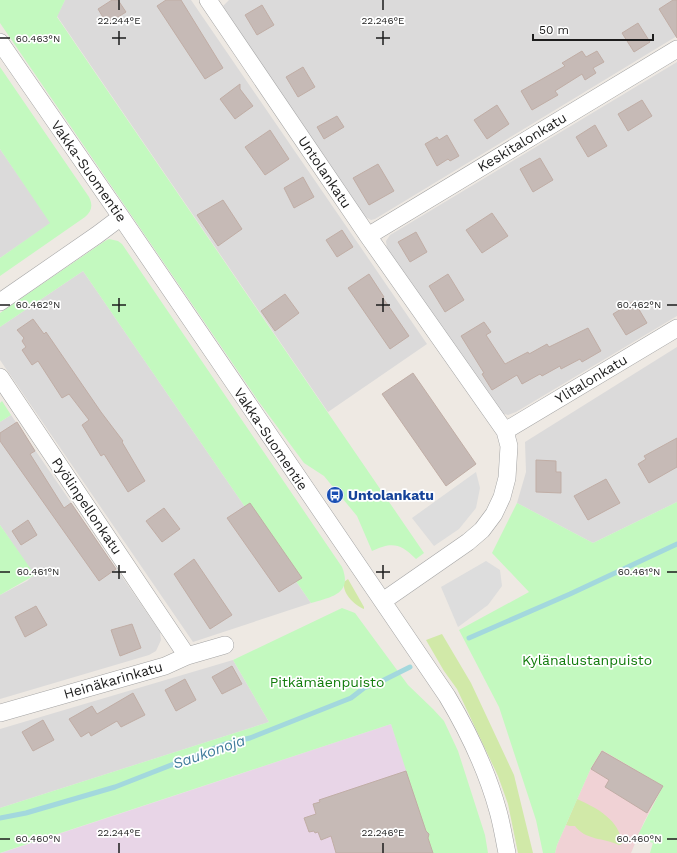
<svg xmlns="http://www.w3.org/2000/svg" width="677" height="853" viewBox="0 0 677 853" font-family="'Work Sans',sans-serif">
	<rect width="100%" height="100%" fill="#eee9e3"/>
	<path fill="#dbdada" d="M65,0H191L427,344L328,412L57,16Z
		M229,0H677V36L375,219L371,220L365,217L225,11L223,6Z
		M677,62V316L516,412L508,415L501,413L497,408L387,249L386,241L390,235Z
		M0,149L51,223L0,258Z
		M83,271L311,603L193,642L0,360V327Z
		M677,347V502L593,543L517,503L526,472L525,442Z
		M11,415L158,629L160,632L161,640L156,651L149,655L0,699V595L27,581L34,575L0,525V422Z
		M233,660L269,722L0,808V729Z"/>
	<path fill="#f0d2d5" d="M601,749L663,786L644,822L631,853H555L557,845L591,768Z"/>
	<path fill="#e8d5e7" d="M391,724L429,834L428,839L433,853H1Z"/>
	<path fill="#d1e9a8" d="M348,579L364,607V609C354,605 342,593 344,582Z
		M442,634L471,683L514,775L533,853H518L508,804L498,776L457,689L444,671L426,640Z
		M577,799C597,808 620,820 622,844L619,845C604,838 585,840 575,826H570L566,825Z"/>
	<path fill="#c3f9bf" d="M0,0H65L57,17L424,553L416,559C400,543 392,542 372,551L357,516L324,476L304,463L259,402L0,23Z
		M0,67L89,197C93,205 92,211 85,217L0,276V258L50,223L0,149Z
		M109,239L118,241L122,244L342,567C353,594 331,597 311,603L83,271L0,327V313L105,241Z
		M2,401L11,415L0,422V403Z
		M677,502V853H650L653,843L637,837L663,786L602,750L591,768L557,845L555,853H543L536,820L499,707L459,630L529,592L492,553L517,503L593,543Z
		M0,525L35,575L0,595Z
		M342,608L355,613L408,685L433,709L444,721L458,751L485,835L488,853H433L427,839L429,834L426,832L391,724L0,853V808L269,722L233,660Z"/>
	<path fill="#ddd" d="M476,472L480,488L476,508L459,529L434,546L412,518Z
		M486,561L500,570L502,586L488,605L458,627L441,587Z"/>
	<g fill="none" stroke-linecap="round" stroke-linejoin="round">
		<path stroke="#a3d8dd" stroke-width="5" d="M469,638L570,594L677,544
			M0,818L26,813L115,787L225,744L250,738L351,698L364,688L382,681L410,667"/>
	</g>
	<path fill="#c6bab6" stroke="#c0ada5" d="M112,0H118L126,12L107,24L98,9Z
		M166,0H181L223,68L205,79L157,6Z
		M673,0H677V38L659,9Z
		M262,5L274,25L257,35L245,15Z
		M638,23L650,42L634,52L622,33Z
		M582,51L586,57L597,51L604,62L593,68L596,73L585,80L582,74L555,91L558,95L532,110L521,91L565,66L562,63Z
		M303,67L315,87L298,97L286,77Z
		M240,84V89L253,106L235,119L220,99Z
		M642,100L652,116L628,131L618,114Z
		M497,105L509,124L487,139L474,120Z
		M337,116L344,127L324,139L317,127Z
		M595,125L607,146L588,157L576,137Z
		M270,130L289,159L265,175L245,147Z
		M447,135L459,156L450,161L448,159L437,166L425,144L437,137L439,140Z
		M540,158L553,180L533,192L520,169Z
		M378,164L394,191L369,205L353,178Z
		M303,177L314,197L294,208L284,188Z
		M223,200L242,229L218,246L197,215Z
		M492,213L508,236L482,253L466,230Z
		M342,230L353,247L337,257L326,240Z
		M416,232L427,252L410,262L398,242Z
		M369,274L384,297L383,298L409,336L390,349L348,288Z
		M448,274L464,300L445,312L429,286Z
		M285,294L299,313L275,331L261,311Z
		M634,301L647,323L626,335L613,314Z
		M33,319L44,334L46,332L101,412L123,441L122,442L145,481L128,492L104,454L101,456L82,425L89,420L69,394L62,398L38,361L32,365L22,350L26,347L22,341L24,338L17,330Z
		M484,322L491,332L486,335L505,364L528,352L529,354L547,344L549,347L588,328L601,351L582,362L580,359L561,369L560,366L542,376L540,374L522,384L517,375L492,390L482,374L484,373L461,336Z
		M413,373L476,464L446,486L382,394Z
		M17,422L35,451L30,454L64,508L71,503L116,569L99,581L0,441V433Z
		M677,438V467L649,483L638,464L646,459L644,456Z
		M536,460L556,461V472H561V493L536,492Z
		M606,479L620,503L588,520L574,496Z
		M250,503L302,578L279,592L227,518Z
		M164,508L180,529L162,542L146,521Z
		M28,520L37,535L21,545L12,531Z
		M194,559L232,615L210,629L174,574Z
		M36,606L47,625L25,637L15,617Z
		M132,624L141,648L120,656L111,630Z
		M232,666L242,684L222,694L212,677Z
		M185,679L196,700L176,711L165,690Z
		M133,693L145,715L121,727L117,721L91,736L89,732L81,737L69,719L92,706L97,714Z
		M43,720L54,740L33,751L22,732Z
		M602,751L663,786L647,813L605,787L609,780L591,769Z
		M406,771L426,831L429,834L428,838L433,853H336L331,836L321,840L318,832L315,833L314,831L309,832L304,818L316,814L313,804L320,802L319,800Z"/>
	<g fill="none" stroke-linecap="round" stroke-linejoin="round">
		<g stroke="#a4a4a4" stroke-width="18">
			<path id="minor" d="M208,0L368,236L505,431L509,446L507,478L502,497L494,514L482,530L468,542L383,601
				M0,42L121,217L447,696C468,731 487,771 498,811C502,825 504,839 507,853
				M368,236L677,49
				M0,302L97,235L121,217
				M0,377L187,656
				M505,431L677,328
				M0,713L165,666L187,656L225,645"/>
		</g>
		<use href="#minor" stroke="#fff" stroke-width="17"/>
	</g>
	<path fill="none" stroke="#1d1d1d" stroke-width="1.5" d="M119,0V10M383,0V10M119,31V45M383,31V45M0,38H10M112,38H126M376,38H390M119,298V312M383,298V312M0,305H10M112,305H126M376,305H390M667,305H677M119,565V579M383,565V579M0,572H10M112,572H126M376,572H390M667,572H677M0,839H10M667,839H677M119,843V853M383,843V853"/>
	<defs>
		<g id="bus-disc" transform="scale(0.9)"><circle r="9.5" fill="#1a4fb4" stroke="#fff"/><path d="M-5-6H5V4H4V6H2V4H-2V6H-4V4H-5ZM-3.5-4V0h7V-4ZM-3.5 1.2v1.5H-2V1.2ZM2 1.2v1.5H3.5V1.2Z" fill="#fff"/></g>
	</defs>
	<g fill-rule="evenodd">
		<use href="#bus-disc" x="335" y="495"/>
	</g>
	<g text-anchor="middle" stroke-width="3.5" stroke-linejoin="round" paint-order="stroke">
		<g font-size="14" fill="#1d1d1d" stroke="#fff">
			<text transform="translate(522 142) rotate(-31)" y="5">Keskitalonkatu</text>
			<text transform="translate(89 171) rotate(55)" y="5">Vakka-Suomentie</text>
			<text transform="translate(325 172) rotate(56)" y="5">Untolankatu</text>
			<text transform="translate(591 379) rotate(-31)" y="5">Ylitalonkatu</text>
			<text transform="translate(271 439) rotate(56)" y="5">Vakka-Suomentie</text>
			<text transform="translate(87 506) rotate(56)" y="5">Pyölinpellonkatu</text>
			<text transform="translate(113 680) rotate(-16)" y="5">Heinäkarinkatu</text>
		</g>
		<g font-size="14" font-weight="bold" fill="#164399" stroke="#fff" text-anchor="start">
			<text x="348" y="500">Untolankatu</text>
		</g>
		<g font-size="14" fill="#117c0b" stroke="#fff">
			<text x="587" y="665">Kylänalustanpuisto</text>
			<text x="327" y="687">Pitkämäenpuisto</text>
		</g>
		<g font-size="15" font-style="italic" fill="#437d9d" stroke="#fff">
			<text transform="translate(209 752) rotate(-19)" y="5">Saukonoja</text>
		</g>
	</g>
	<g font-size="10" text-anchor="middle" fill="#1d1d1d" stroke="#fff" stroke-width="3.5" stroke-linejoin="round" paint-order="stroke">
		<text x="119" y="24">22.244°E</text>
		<text x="383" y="24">22.246°E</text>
		<text x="38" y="42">60.463°N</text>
		<text x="38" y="308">60.462°N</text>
		<text x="639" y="308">60.462°N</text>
		<text x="38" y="575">60.461°N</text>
		<text x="639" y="575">60.461°N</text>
		<text x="119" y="836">22.244°E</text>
		<text x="383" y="836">22.246°E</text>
		<text x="38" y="842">60.460°N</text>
		<text x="639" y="842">60.460°N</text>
	</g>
	<path d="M533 34v6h120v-6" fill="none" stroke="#1d1d1d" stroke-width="2"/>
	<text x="539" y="34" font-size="12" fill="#1d1d1d" stroke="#ffffff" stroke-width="3" paint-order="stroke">50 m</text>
</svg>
